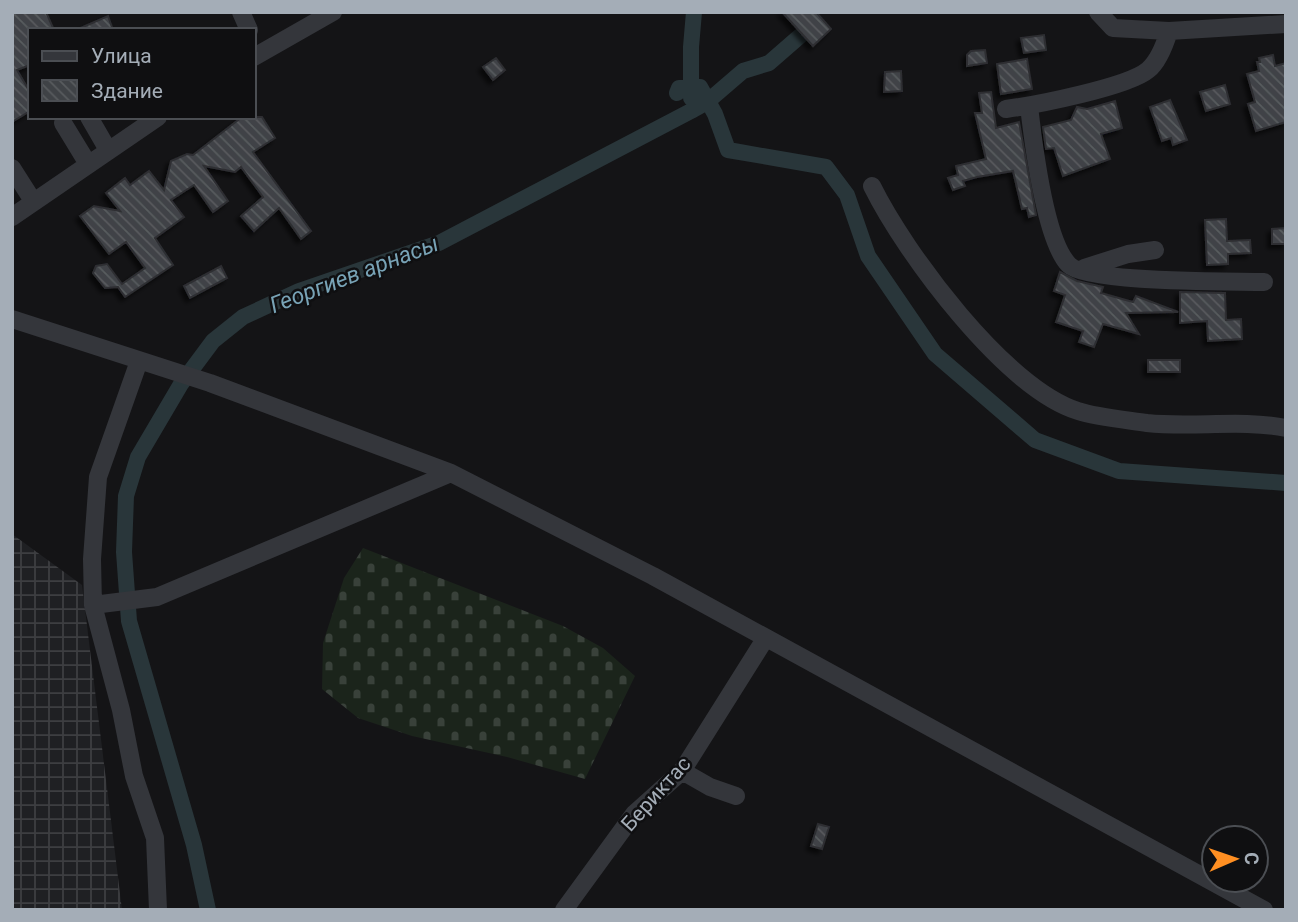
<svg xmlns="http://www.w3.org/2000/svg" width="1298" height="922" viewBox="0 0 1298 922" font-family="Roboto,sans-serif">
	<defs>
		<pattern id="industrial-grid" width="8" height="8" patternUnits="userSpaceOnUse" patternTransform="scale(1.75)"><rect width="8" height="8" fill="#1f2023"/><path d="M0 4h8M4 0v8" fill="none" stroke="#3d3e41"/></pattern>
		<pattern id="cemetery-stones" width="16" height="16" patternUnits="userSpaceOnUse" patternTransform="scale(1.75)"><rect width="16" height="16" fill="#1b241b"/><path d="M2 7V4a2 2 0 0 1 4 0v3zM10 15v-3a2 2 0 0 1 4 0v3z" fill="#39413a"/></pattern>
		<pattern id="building-back-hatch" width="6" height="6" patternUnits="userSpaceOnUse" patternTransform="scale(1.75)"><rect width="6" height="6" fill="#3f4246"/><path d="M-1 5l2 2M0 0l6 6M5-1l2 2" fill="none" stroke="#585b5e"/></pattern>
		<filter id="shadow"><feDropShadow dx="-4" dy="4" stdDeviation="2" flood-color="#0009"/></filter>
	</defs>
	<rect width="100%" height="100%" fill="#141416"/>
	<path fill="url(#industrial-grid)" d="M12,534L82,585L122,910H12Z"/>
	<path fill="url(#cemetery-stones)" d="M363,548L563,626L603,648L635,676L585,779L507,757L412,736L358,718L322,689L323,643L344,578Z"/>
	<g fill="none" stroke-linecap="round" stroke-linejoin="round">
		<path stroke="#29363a" stroke-width="16" d="M677,93L679,88L700,87L715,114L728,150L826,167L847,195L868,256L935,354L1035,440L1119,471L1286,483
			M691,98V47L694,12
			M208,910L194,845L129,621L124,552L126,496L138,457L181,384L213,341L243,317L299,291L439,243L691,111L707,102L743,71L769,63L800,36"/>
	</g>
	<path fill="url(#building-back-hatch)" stroke="#2d2e32" stroke-width="2" filter="url(#shadow)" d="M12,12H46L54,30H30V65L17,70L30,92V111L12,122Z
		M782,12H816L831,29L813,46Z
		M108,16L113,30H76Z
		M1044,35L1046,50L1024,53L1021,38Z
		M985,50L987,63L967,66V55L971,51Z
		M1273,55L1275,66L1286,63V122L1256,131L1248,104L1255,102L1247,74L1259,71L1257,62H1260L1259,58Z
		M496,58L505,70L493,80L483,67Z
		M1027,59L1032,89L1001,94L997,64Z
		M901,71L902,91L884,92L885,72Z
		M1225,85L1230,104L1206,111L1200,92Z
		M991,92L996,128L1019,122L1036,215L1029,217L1027,208L1022,209L1013,171L977,177L963,181L965,186L953,190L948,178L958,175L956,166L986,159L975,113H982L979,93Z
		M1170,100L1187,140L1173,145L1171,138L1162,141L1150,107Z
		M1115,101L1122,128L1101,134L1110,159L1063,176L1054,148L1046,149L1043,127L1071,120L1077,107L1087,109Z
		M242,117H262L275,138L253,152L311,231L301,239L279,208L254,231L241,216L263,197L241,167L235,172L204,166L228,201L213,212L194,185L171,200L184,217L155,238L173,265L125,297L118,287L105,288L93,273L96,266L107,264L122,284L145,268L126,242L109,254L80,216L94,206L120,211L106,193L125,178L130,185L149,171L164,190L171,161L187,154L193,155Z
		M1226,219L1227,241L1250,240L1251,253L1228,254V264L1207,265L1205,220Z
		M1286,228V244H1272V229Z
		M221,266L227,278L190,298L184,286Z
		M1060,272L1077,281L1103,287L1101,293L1133,302L1136,296L1178,312L1126,313L1139,334L1103,324L1094,347L1079,342L1083,331L1056,322L1065,295L1054,291Z
		M1180,292L1225,293L1226,320L1241,319L1242,339L1208,341L1207,321L1180,323Z
		M1148,360H1180V372H1148Z
		M818,824L829,827L822,849L811,846Z"/>
	<g fill="none" stroke-linecap="round" stroke-linejoin="round">
		<path stroke="#34363b" stroke-width="18" d="M241,12L249,30
			M1098,12L1113,28L1169,31L1286,24
			M254,57L333,12
			M1029,106C1033,141 1045,241 1069,265C1087,283 1232,281 1264,282
			M1006,109C1035,105 1128,87 1148,70C1159,61 1165,44 1169,31
			M89,117L108,150
			M63,123L88,164
			M12,168L33,201
			M872,186C905,253 1005,388 1078,411C1096,417 1127,420 1147,423C1193,428 1241,419 1286,428
			M12,217L158,117
			M1084,268L1128,254L1155,250
			M12,319L210,383L451,473L653,576L1264,910
			M139,361L98,477L92,559L93,605L121,710L134,776L155,838L158,910
			M93,605L157,597L451,473
			M682,771L710,787L736,796
			M564,910L634,814L682,771L765,639"/>
	</g>
	<g text-anchor="middle" stroke-width="5" stroke-linejoin="round" paint-order="stroke">
		<g font-size="21" fill="#a4adb7" stroke="#0f0f11">
			<text transform="translate(656 794) rotate(-48)" y="7">Бериктас</text>
		</g>
		<g font-size="23" font-style="italic" fill="#78a3b6" stroke="#0f0f11">
			<text transform="translate(354 274) rotate(-21)" y="8">Георгиев арнасы</text>
		</g>
	</g>
	<rect width="1298" height="922" fill="none" stroke="#a4adb7" stroke-width="28"/>
	<rect x="28" y="28" width="228" height="91" fill="#0f0f11" stroke="#4b4e53" stroke-width="2"/>
	<rect x="42" y="51" width="35" height="10" fill="#34363b" stroke="#4b4e53" stroke-width="2"/>
	<text x="91" y="63" font-size="21" fill="#a4adb7">Улица</text>
	<rect x="42" y="80" width="35" height="21" fill="url(#building-back-hatch)" stroke="#4b4e53" stroke-width="2"/>
	<text x="91" y="98" font-size="21" fill="#a4adb7">Здание</text>
	<g transform="translate(1235 859) rotate(88)"><circle r="33" fill="#0f0f11" stroke="#4b4e53" stroke-width="2"/>
	<path d="M0-5L12 26L0 18L-12 26Z" fill="#ff8f22"/>
	<text y="-10" font-size="19" font-weight="bold" text-anchor="middle" fill="#a4adb7">С</text>
	</g>
</svg>
